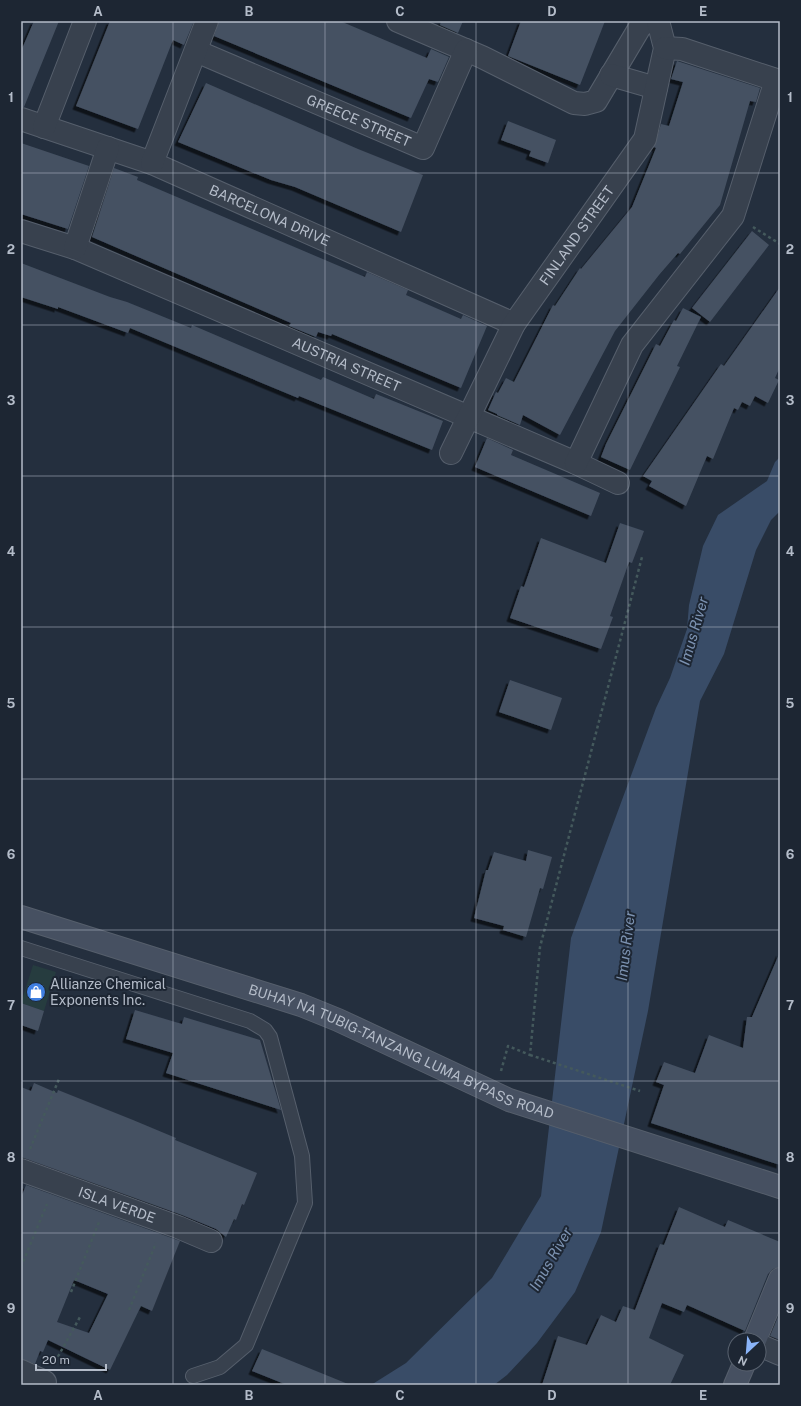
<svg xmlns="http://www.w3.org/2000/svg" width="801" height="1406" viewBox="0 0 801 1406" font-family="'Public Sans',sans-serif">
	<defs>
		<filter id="shadow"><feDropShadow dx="-3.5" dy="3.5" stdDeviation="0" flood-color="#0009"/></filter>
	</defs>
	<rect width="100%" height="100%" fill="#242f3e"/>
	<path fill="#263c3f" d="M33,965L56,972L44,1011L21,1003Z"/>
	<path fill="#394c67" d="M780,457V511L771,520L756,550L724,654L700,701L648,1011L601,1232L575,1292L537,1343L507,1375L494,1385H371L406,1363L492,1278L541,1196L571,938L656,708L670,678L687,629L689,605L703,546L718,515L767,481L775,462Z"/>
	<path fill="#455162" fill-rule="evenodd" filter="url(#shadow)" d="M34,21H59L24,107H21V51Z
		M110,21H194L184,45L173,40L138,129L76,106Z
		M219,21H340L427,58L431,49L449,57L438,82L429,79L411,118L214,36Z
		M441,21H463L458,33L440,25Z
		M521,21H605L580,85L508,56Z
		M677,61L760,88L756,102L750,101L720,205L680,254L678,253L659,275L615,331L560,435L523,415L520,425L497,415V414L488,410L496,392L498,393L506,378L514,382L553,305L555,306L580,268L581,269L632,207L656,148L654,147L661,124L669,126L683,82L671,79Z
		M206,83L358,149L423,175L401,232L295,187L271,180L178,142Z
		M508,121L556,140L548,163L529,156L531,151L501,140Z
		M21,143L89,166L68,229L21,214Z
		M114,168L138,177L137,180L365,277L367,272L408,290L406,295L461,319L463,315L487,326L461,388L332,334L331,336L318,332L316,337L289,326L291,323L92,237Z
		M752,231L769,245L710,322L692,308Z
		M21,263L110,297L127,302L191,328L192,325L321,380L323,377L374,399L376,394L443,421L432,450L299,396L298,398L130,328L128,333L58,307V309L21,297Z
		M780,287V367L775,378L779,380L768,403L755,396L750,406L742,402L738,410L734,408L713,459L707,456L686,506L649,486L652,481L643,476L721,364L724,366Z
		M683,308L701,317L677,366L680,367L630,470L601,457L606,444L656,344L660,346L674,320L676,321Z
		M487,438L513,450L511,455L600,493L591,516L475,467Z
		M620,523L644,531L632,563L629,562L610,616L613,617L601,649L510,618L521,586L524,587L541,538L606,563Z
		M510,680L562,698L551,730L499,712Z
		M528,850L552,857L543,889L540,888L526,937L503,930L504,926L474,918L486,870H488L494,852L526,861Z
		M780,952V1165L651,1123L664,1085L656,1082L664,1062L695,1073L709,1035L743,1048L747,1017H752Z
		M21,1003L44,1011L38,1031L21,1025Z
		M135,1010L182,1024L184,1017L260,1040L281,1110L166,1073L173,1053L126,1039Z
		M34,1083L57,1093L58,1090L133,1120L176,1138L175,1140L257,1173L244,1205L242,1204L236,1220L234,1219L226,1237L216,1229L182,1215L21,1157V1087L31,1091Z
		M26,1185L180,1241L152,1311L141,1306L110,1370L48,1340L43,1352L40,1351L35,1364L21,1359V1198ZM74,1280L108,1294L89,1333L57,1322Z
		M679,1207L725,1227L728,1220L780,1242V1267L773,1269L768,1274L745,1331L687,1305L684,1312L662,1303L649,1338L684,1355L670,1385H542L558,1336L587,1345L601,1315L616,1322L623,1306L635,1310L660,1244L664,1245Z
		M780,1312V1340L770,1336Z
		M262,1349L348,1384V1385H287L252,1371Z"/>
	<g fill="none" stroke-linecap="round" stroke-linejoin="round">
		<g stroke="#565f6c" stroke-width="16">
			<path id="lane" d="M21,948L250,1021L265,1030L270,1037L302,1156L305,1203L246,1345L220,1367L193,1376"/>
		</g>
		<g stroke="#565f6c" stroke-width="24">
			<g id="street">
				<path d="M398,21L482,57L574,103L585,104L596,101L640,27L647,21"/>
				<path id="s1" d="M196,51L423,148L466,50"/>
				<path d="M611,75L656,88"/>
				<path id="s2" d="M21,119L152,163L514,324"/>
				<path d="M44,127L85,21"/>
				<path d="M152,163L207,21"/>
				<path id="s3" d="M21,231L75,248L576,463L618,483"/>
				<path d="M75,248L108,148"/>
				<path id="s4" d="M451,453L514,324L645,139L665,48L658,21"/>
				<path d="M576,463L632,345L733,216L776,80L682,49L665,48"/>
				<path id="s5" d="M21,1170L178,1227L211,1241"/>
				<path d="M759,1345L780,1354"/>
				<path d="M21,1371L45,1382"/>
			</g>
		</g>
		<g stroke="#565f6c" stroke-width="24">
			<g id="secondary">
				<path id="s6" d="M21,917L301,1005L338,1020L509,1100L780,1187"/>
				<path d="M755,1340L780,1279"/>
				<path d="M735,1385L744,1364"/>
			</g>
		</g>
		<path stroke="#44595c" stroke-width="2.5" stroke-dasharray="3 3" stroke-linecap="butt" d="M753,227L780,244
			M530,1055L640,1091
			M501,1071L508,1046L530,1055L540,947L642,557
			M30,1149L59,1079
			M21,1267L47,1204
			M71,1292L99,1222
			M129,1310L156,1243
			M55,1362L80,1317"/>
		<use href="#lane" stroke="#38414e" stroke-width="14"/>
		<use href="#street" stroke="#38414e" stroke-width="22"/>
		<use href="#secondary" stroke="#465061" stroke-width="22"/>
	</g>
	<path fill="none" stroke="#b4bcc9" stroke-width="1" stroke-opacity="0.55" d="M173,21V1385M325,21V1385M476,21V1385M628,21V1385M21,173H780M21,325H780M21,476H780M21,627H780M21,779H780M21,930H780M21,1081H780M21,1233H780"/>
	<defs>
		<g id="shop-disc" transform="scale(1)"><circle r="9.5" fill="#3f7fe0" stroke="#1d2633"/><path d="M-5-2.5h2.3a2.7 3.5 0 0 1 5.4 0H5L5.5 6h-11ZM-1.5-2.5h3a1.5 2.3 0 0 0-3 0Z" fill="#fff"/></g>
	</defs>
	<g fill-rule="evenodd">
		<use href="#shop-disc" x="36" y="992"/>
	</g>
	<g text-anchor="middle" stroke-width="4" stroke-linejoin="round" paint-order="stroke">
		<g font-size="14" fill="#b4bcc9" stroke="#1d2633">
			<text dy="5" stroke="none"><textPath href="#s1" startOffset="177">GREECE STREET</textPath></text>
			<text dy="5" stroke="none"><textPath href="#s2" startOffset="267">BARCELONA DRIVE</textPath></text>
			<text dy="5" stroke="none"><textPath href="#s4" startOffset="252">FINLAND STREET</textPath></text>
			<text dy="5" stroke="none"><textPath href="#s3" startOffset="352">AUSTRIA STREET</textPath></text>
			<text dy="5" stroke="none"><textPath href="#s6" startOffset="404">BUHAY NA TUBIG-TANZANG LUMA BYPASS ROAD</textPath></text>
			<text dy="5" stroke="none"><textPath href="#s5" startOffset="102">ISLA VERDE</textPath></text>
		</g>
		<g font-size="14" fill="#b4bcc9" stroke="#1d2633" text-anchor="start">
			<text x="50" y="989">Allianze Chemical<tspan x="50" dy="16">Exponents Inc.</tspan></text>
		</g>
		<g font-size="15" font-style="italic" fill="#7c92b1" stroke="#1d2633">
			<text transform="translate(694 631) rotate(-74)" y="5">Imus River</text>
			<text transform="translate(626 946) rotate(-83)" y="5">Imus River</text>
			<text transform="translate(551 1259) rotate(-60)" y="5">Imus River</text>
		</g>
	</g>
	<rect width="801" height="1406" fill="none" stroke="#1d2633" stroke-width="44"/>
	<g transform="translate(747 1352) rotate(206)"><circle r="19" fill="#1d2633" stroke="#59626f"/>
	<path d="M0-3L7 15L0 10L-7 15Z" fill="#8ab4f8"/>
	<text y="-6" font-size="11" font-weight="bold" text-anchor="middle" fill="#b4bcc9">N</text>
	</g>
	<path d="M36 1364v6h70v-6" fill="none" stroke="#b4bcc9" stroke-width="2"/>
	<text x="42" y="1364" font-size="12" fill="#b4bcc9" stroke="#1d2633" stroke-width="3" paint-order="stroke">20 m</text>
	<rect x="22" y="22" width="757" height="1362" fill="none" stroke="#b4bcc9" stroke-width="1.5"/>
	<g font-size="13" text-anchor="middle" font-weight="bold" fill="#b4bcc9">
		<text x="98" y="16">A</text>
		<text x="249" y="16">B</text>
		<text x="400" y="16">C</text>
		<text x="552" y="16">D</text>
		<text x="703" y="16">E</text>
		<text x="11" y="102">1</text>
		<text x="790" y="102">1</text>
		<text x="11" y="254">2</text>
		<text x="790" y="254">2</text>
		<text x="11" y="405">3</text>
		<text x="790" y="405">3</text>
		<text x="11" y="556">4</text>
		<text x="790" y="556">4</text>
		<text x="11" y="708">5</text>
		<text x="790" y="708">5</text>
		<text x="11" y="859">6</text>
		<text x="790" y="859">6</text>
		<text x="11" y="1010">7</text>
		<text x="790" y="1010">7</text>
		<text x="11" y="1162">8</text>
		<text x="790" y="1162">8</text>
		<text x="11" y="1313">9</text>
		<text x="790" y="1313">9</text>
		<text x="98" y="1400">A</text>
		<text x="249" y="1400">B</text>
		<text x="400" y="1400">C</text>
		<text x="552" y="1400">D</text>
		<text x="703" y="1400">E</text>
	</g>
</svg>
